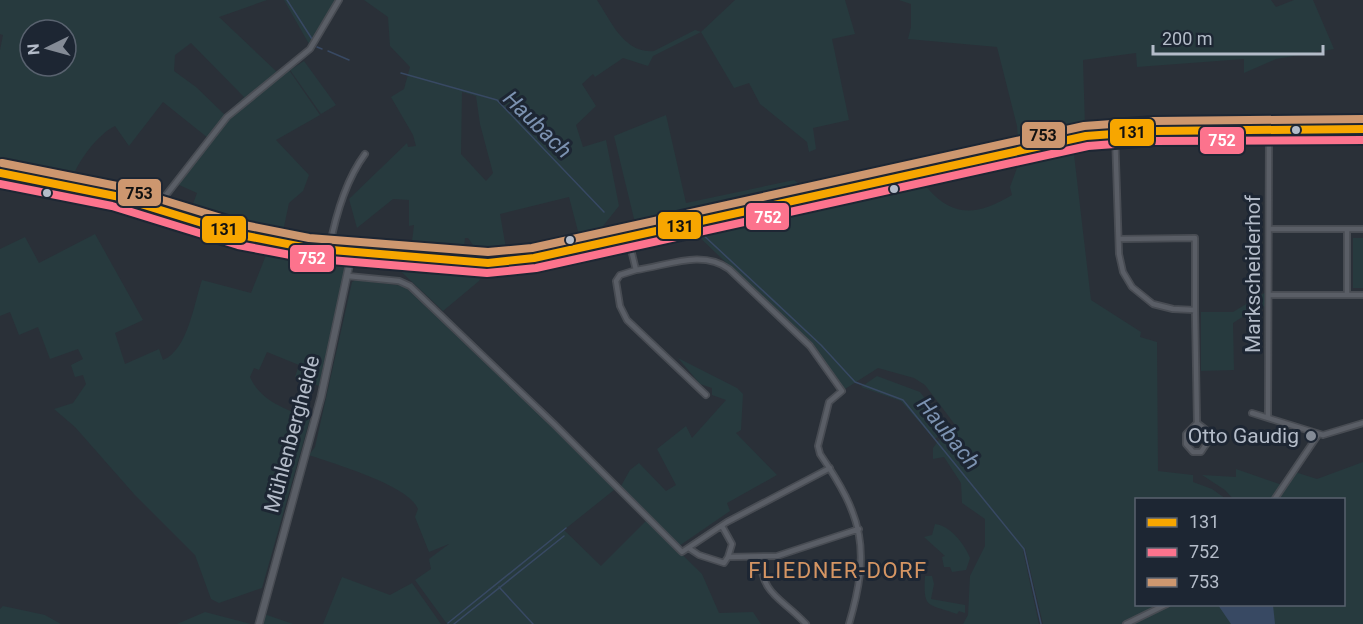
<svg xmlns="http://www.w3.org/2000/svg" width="1363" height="624" viewBox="0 0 1363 624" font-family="Roboto,sans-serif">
	<rect width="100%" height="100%" fill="#2a3038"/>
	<path fill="#273a3e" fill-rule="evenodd" d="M0,0H267L219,17L278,73L289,70L320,115L276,140L309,175L303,191L289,203L282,236L190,212L197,193L177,184L196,160L208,138L163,102L129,146L115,126C98,134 78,161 72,179L0,163V50L3,35L0,34ZM30,30H66V66H30ZM191,43L244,97L225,115L196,87L174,71L175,55Z
		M284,0H337L309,44Z
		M364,0H597C611,21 624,54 654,51L695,30L701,32L735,0H845L855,34L832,39L849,120L813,128L816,149L809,152L807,142L760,104L749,83L734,88L701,32L653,56L648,66L623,58L595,77L593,74L582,84L596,106L576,125L583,147L606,140L619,206L599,231L580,239L569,197L500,214L507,254L480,255L468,238H465L463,255L411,250L414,225L409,226V200L393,199L357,228L349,199L407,143L408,147L416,146L413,135L391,97L404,89L410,67L390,46L388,17ZM462,92L476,96L480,124L493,173L486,181L461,154Z
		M899,0H1271L1276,7L1294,0H1313L1334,49L1276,59L1244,73V59L1137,67L1136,53L1083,60L1085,127L1018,140L1017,126L997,47L908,39L911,27V4Z
		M304,61L336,105L321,114L290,70Z
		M666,115L686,203L794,180L807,190L636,227L614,136Z
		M1073,146L1091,300L1141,332L1140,337L1157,342L1158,471L1193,475V482L1212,489L1226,499L1136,500V604H1344V500L1278,499L1295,472L1317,479L1363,462V624H1043L1025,548L1023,551L1039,624H963L968,615L970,576L985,546V519L962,503L961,483L944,457L933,459V448L939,440L959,430L925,385L914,378L878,368L845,389L808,341L693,231L921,180C948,217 974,218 1012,195L1010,187L1021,157Z
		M95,234L143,320L115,333L125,364L159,349L163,360C188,350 194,303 202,280L251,293L268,250L347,259L319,386L295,377L299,365L267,352L259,370L254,368L250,377C261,402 287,409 310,419L262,588L219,603L211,599L195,555L134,494L75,427L54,409L73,403L86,384L83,375L75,377L71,365L83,359L78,349L50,359L38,327L19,335L10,312L0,316V249L25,237L39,263Z
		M1353,238H1363V288H1353Z
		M393,264L484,271L479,281L443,311Z
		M356,280L404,286L614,485V490L564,530L601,566L647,520L702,574L719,613L753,612L761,624H447L415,580L431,569L429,559L449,544L429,552L415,517L418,509C409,485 334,464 309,455L315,447L352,282Z
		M1266,292L1265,307L1261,305L1233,323L1234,370L1201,371V312H1233Z
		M678,358L737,388L743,394L741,430L736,433L777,475L727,503L730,511L679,546L621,486L630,470L639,463L666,491L676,485L657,449L686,426L692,438L726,400L712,395V388L700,384Z
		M877,376L920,392L950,431L934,439L901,401L861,387Z
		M1236,469L1282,485L1271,499H1233L1225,490L1202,475L1236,477Z
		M935,524C950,525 965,545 970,558L966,570L952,572L950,567H944L942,557L945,556L924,537L932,535Z
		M925,576H932L934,584L931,599L965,605V613L959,611L957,614C928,603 923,610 925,576Z
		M342,577L390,595L412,583L441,624H323Z
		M3,606L45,615L61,624H0V609Z
		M205,612L251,624H177Z
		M264,614L293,624H262Z"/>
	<path fill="#384963" d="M1218,605H1273L1275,624H1231Z"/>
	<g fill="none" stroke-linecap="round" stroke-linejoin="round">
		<path stroke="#384963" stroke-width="1.5" d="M287,0L312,39
			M317,47L322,49
			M328,51L349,60
			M401,73L497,100L604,212
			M700,232L821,345L855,382L903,400L1024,549L1041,624
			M499,587L533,624
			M448,623L566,528
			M454,624L564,536"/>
		<g stroke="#484c53" stroke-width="8">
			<path id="minor" d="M1115,133L1119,254L1123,272L1132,287L1153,304L1173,309L1195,310L1197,423L1186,434V444L1193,452H1201L1207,443L1205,429L1197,423
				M156,208L227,117L310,49L339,0
				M1270,229H1363
				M628,237L636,270C667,266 702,249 729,269L810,346L842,391L829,402L818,446L820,454C863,517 871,549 849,624
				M1119,239L1195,238V310
				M329,250C335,218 345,181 365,154
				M636,270L620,275L616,281L620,306L627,320L706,395
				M348,276L399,281L410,286L554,424L682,552L727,522L830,468
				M1347,294V229
				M1270,295H1363
				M1252,413L1323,435L1363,423
				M1268,417L1269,130
				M1274,500L1318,435
				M722,526L732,544L728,557
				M690,549L699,555L724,563L728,557L777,556L859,529
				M760,557C762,596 781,597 806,624
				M1126,624L1167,604"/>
		</g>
		<g stroke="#484c53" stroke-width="9">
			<path id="tertiary" d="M259,624L321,397L352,252"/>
		</g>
		<g stroke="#484c55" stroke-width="10">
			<path id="primary" d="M0,173L115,196L241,235L308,248L488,263L534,258L1086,136L1154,131L1363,129"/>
		</g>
		<use href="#minor" stroke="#5a5e66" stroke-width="4.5"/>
		<use href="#tertiary" stroke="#5a5e66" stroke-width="6"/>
		<use href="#primary" stroke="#5c6168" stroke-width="8"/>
		<g stroke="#1d2633" stroke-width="12">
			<path id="bus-1" d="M0,173L115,196L241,235L308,248L488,263L534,258L1086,136L1154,131L1363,129"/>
		</g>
		<g stroke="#1d2633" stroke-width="12">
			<path id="bus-2" d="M0,184L112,206L238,245L306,258L487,273L536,268L1088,146L1154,141L1363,140"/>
		</g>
		<g stroke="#1d2633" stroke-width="12">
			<path id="bus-3" d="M2,163L117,186L244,225L309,238L488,252L532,248L1084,126L1154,121L1363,119"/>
		</g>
		<use href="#bus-1" stroke="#f7a600" stroke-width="8"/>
		<use href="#bus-2" stroke="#fc738d" stroke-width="8"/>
		<use href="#bus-3" stroke="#cd976f" stroke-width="8"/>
	</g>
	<g fill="#b4bcc9" stroke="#1d2633" stroke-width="2">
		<circle cx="1296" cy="130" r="5"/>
		<circle cx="894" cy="189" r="5"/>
		<circle cx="47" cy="193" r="5"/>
		<circle cx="570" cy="240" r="5"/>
	</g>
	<circle fill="#848b96" stroke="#1d2633" stroke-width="2" cx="1311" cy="436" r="6"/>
	<g text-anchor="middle" stroke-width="6" stroke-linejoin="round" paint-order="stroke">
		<g font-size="21" fill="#b4bcc9" stroke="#1d2633">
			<text transform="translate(1253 274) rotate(-90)" y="7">Markscheiderhof</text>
			<text transform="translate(292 434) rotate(-75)" y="7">Mühlenbergheide</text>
		</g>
		<g font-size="21" fill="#b4bcc9" stroke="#1d2633" text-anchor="end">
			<text x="1299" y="443">Otto Gaudig</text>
		</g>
		<g font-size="22" font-style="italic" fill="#7c92b1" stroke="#1d2633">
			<text transform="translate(538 124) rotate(44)" y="8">Haubach</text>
			<text transform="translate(949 433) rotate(51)" y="8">Haubach</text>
		</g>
		<g font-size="22" letter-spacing="1.5" fill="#d59563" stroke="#1d2633">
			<text x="838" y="578">FLIEDNER-DORF</text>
		</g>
	</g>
	<g stroke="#1d2633" stroke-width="2">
		<rect x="1109" y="118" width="46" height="29" rx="6" fill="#f7a600"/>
		<rect x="1021" y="121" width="45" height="28" rx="6" fill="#cd976f"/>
		<rect x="1199" y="126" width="46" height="29" rx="6" fill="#fc738d"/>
		<rect x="117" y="178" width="45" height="29" rx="6" fill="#cd976f"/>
		<rect x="745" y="202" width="45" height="29" rx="6" fill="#fc738d"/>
		<rect x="657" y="211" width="45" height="29" rx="6" fill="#f7a600"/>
		<rect x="201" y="215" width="46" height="29" rx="6" fill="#f7a600"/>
		<rect x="289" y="244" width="46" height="29" rx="6" fill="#fc738d"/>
	</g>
	<g font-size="16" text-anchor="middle" font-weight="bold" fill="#fff">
		<text x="1222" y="146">752</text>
		<text x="768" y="223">752</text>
		<text x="312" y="264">752</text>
	</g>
	<g font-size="16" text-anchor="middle" font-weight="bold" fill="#111">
		<text x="1132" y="138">131</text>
		<text x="1043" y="141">753</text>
		<text x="139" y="199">753</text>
		<text x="680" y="232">131</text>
		<text x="224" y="235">131</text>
	</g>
	<rect x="1135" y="498" width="210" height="108" fill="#1d2633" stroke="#59626f" stroke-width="1.5"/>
	<rect x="1147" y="518" width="30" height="9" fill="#f7a600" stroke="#59626f" stroke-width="1.5"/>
	<text x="1189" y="528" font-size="18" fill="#b4bcc9">131</text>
	<rect x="1147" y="548" width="30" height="9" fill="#fc738d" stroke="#59626f" stroke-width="1.5"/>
	<text x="1189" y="558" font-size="18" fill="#b4bcc9">752</text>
	<rect x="1147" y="578" width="30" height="9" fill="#cd976f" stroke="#59626f" stroke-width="1.5"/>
	<text x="1189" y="588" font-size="18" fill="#b4bcc9">753</text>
	<g transform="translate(48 48) rotate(265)"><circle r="28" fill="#1d2633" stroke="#59626f" stroke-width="1.5"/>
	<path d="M0-4.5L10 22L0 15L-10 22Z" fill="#848b96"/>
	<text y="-9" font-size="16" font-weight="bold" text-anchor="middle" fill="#b4bcc9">N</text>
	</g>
	<path d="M1153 45v9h170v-9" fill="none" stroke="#b4bcc9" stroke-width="3"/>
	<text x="1162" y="45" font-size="18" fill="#b4bcc9" stroke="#1d2633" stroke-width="4.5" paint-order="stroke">200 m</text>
</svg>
